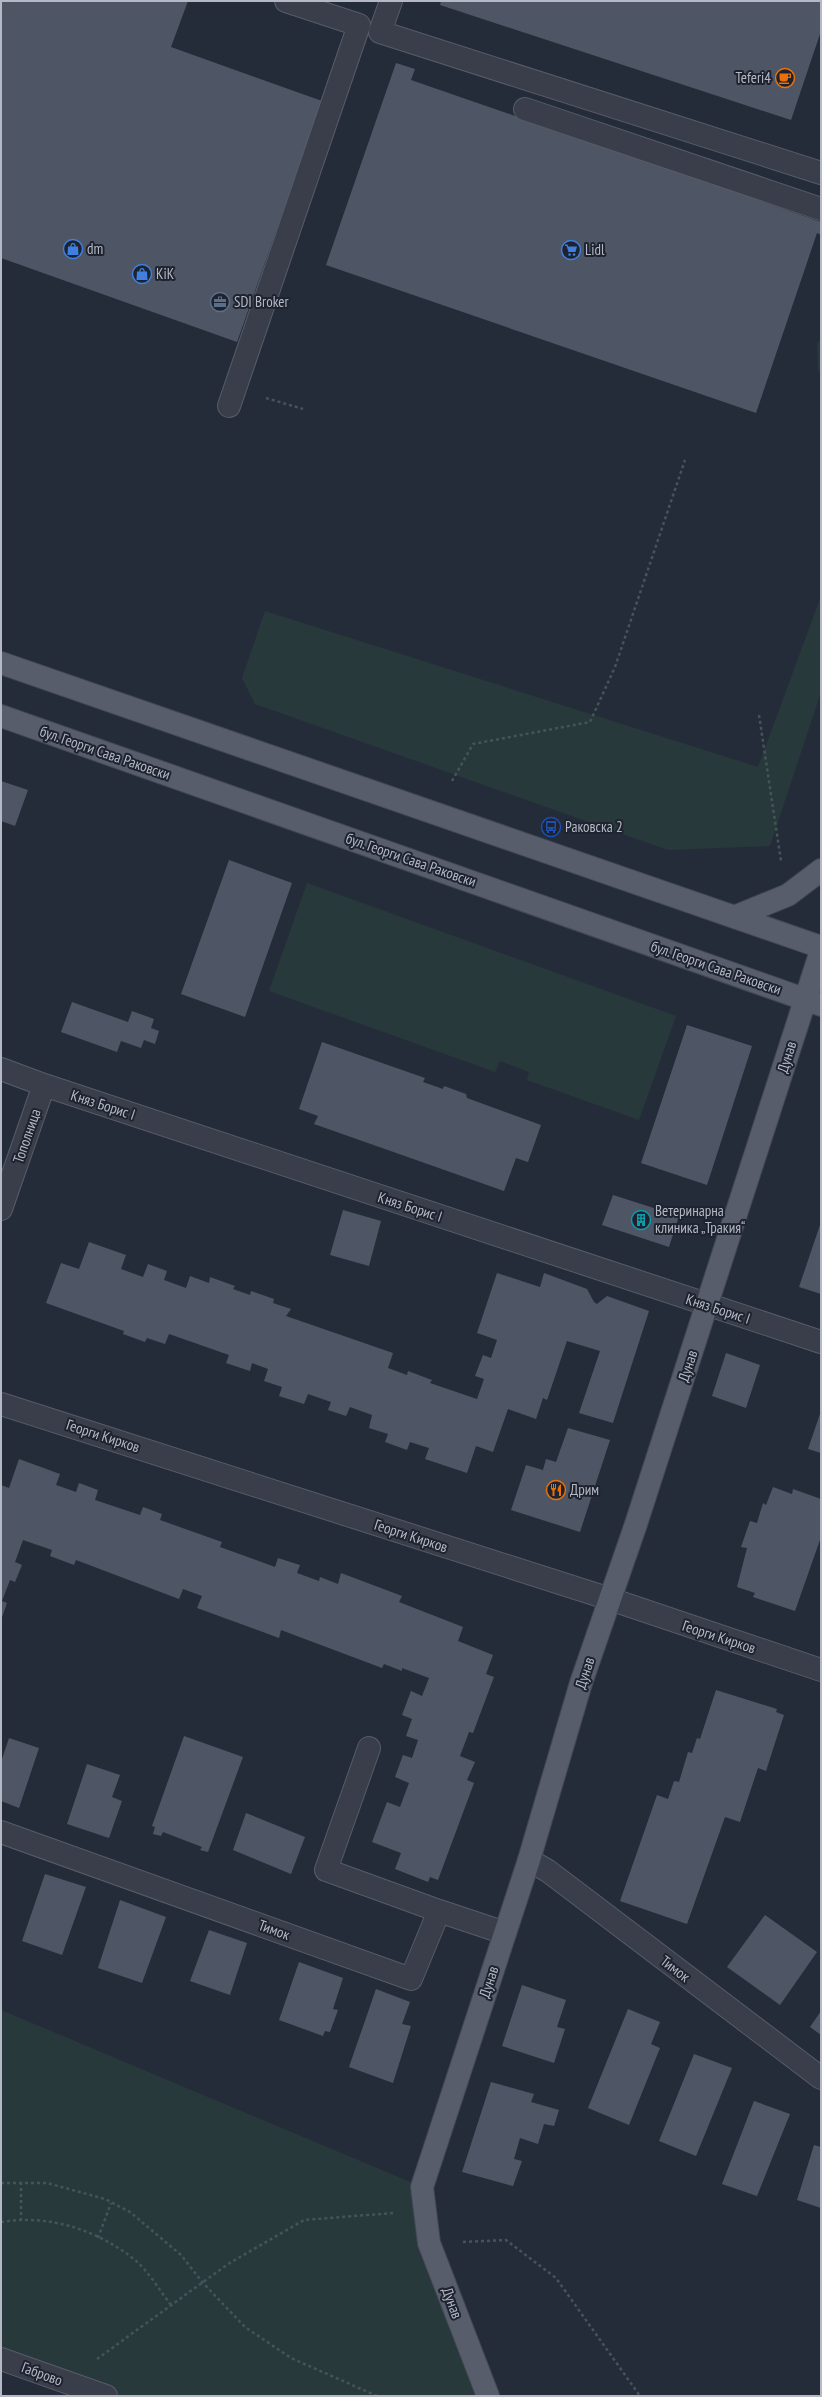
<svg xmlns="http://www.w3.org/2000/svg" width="822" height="2397" viewBox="0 0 822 2397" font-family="'PT Sans Narrow',sans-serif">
	<rect width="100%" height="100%" fill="#252c39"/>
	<path fill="#28393b" d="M821,339V372L818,371L817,344Z
		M821,596V692L770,846L668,850L255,704L242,678L265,611L758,767Z
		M307,883L676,1016L639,1120L527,1080L529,1072L500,1061L495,1072L269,991Z
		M1,2010L422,2187L488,2396H106L1,2359Z"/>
	<path fill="#4e5665" d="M1,1H188L171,47L322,101L237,342L1,258Z
		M441,1H821V31L791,120L440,5Z
		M396,63L415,69L411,80L821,222V235L817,233L756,413L326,265Z
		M1,781L28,790L15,826L1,821Z
		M229,860L292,883L245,1017L181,994Z
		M72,1002L128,1022L132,1011L154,1019L151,1028L159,1031L155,1044L144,1040L141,1048L121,1041L117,1052L61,1032Z
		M687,1025L752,1046L707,1185L641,1163Z
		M322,1042L425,1078L423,1082L443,1089L444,1086L466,1094L467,1098L541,1125L528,1162L516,1158L504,1191L314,1124L318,1116L299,1109Z
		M613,1195L679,1216L669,1247L602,1225Z
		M343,1210L381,1221L369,1266L330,1255Z
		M821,1222V1294L799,1287Z
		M89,1242L126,1255L121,1269L143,1277L148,1264L167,1271L164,1280L186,1288L190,1276L209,1283L210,1277L235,1286L233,1289L250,1295L251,1291L274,1299L273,1303L291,1309L286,1316L393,1353L388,1368L407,1375L408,1371L432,1380L430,1383L477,1399L484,1379L475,1376L483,1355L491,1358L497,1340L477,1333L497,1273L540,1287L544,1273L587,1289L594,1302L597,1304L607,1296L649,1311L613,1423L579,1413L600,1351L567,1341L547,1400L543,1398L536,1419L508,1409L493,1452L476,1446L467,1473L425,1459L429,1448L410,1442L407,1450L385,1442L388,1434L369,1428L372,1415L350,1407L346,1416L328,1410L331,1402L308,1394L304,1404L279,1396L282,1387L264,1381L268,1369L252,1363L250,1371L226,1363L229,1355L169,1334L165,1344L147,1338L145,1342L123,1334L124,1331L46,1303L61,1263L79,1269Z
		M726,1353L760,1365L746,1408L712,1396Z
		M821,1411V1453L808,1449Z
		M568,1428L610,1440L580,1532L511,1510L526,1465L543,1470L546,1459L556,1462Z
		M19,1459L60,1474L56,1485L76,1492L79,1483L98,1490L95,1500L140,1515L143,1507L162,1514L160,1520L222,1542L220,1547L275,1567L278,1558L300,1565L297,1573L319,1581L320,1577L338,1584L341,1573L402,1596L399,1602L463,1627L458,1641L493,1655L486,1674L494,1677L473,1733L469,1732L460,1756L475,1762L467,1780L474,1783L438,1880L430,1877L428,1882L395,1869L401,1853L372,1842L387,1802L400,1807L409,1783L395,1777L403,1755L412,1758L418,1740L406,1736L412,1719L402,1715L411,1691L422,1696L429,1678L402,1668V1671L384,1664L382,1668L281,1630L279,1638L197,1608L202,1596L183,1589L179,1599L76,1560L74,1565L50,1556L52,1550L23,1540L15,1562L22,1565L15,1582L10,1580L2,1601L7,1603L1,1620V1485L9,1488Z
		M773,1487L792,1494L793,1489L821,1499V1537L795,1611L753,1597L755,1593L737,1587L747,1548L741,1547L750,1521L757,1523L763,1503L766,1505Z
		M716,1690L777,1709L776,1712L784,1715L766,1771L758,1768L740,1822L725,1817L687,1924L620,1901L657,1795L668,1799L674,1781L679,1782L688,1752L692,1753L697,1738L700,1739Z
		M184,1736L243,1757L208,1852L200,1850L202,1847L163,1832L161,1836L153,1834L155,1827L152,1826Z
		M9,1738L39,1748L19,1808L1,1801V1762Z
		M87,1764L120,1775L112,1797L122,1801L109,1838L67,1824Z
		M246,1813L305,1837L291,1874L233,1850Z
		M45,1874L86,1887L62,1955L22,1941Z
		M120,1900L166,1917L142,1983L98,1968Z
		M765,1915L817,1952L780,2005L727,1967Z
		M209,1930L247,1943L230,1995L190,1981Z
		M299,1962L343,1978L333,2009L338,2010L330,2032L325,2031L323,2036L279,2020Z
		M522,1985L566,2000L557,2027L565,2029L554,2063L502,2046Z
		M376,1989L410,2002L402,2024L411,2026L393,2083L349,2067Z
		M628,2009L660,2022L651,2044L660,2048L629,2125L588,2108Z
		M821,2011V2035L810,2027Z
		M694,2054L732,2068L696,2156L659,2141Z
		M491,2082L534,2094L531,2102L559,2110L554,2126L544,2124L538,2144L520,2138L514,2159L522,2161L513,2186L462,2172Z
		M754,2101L790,2114L757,2196L722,2184Z
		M814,2145L821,2147V2208L797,2200Z"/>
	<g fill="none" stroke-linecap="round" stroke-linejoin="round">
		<g stroke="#575c68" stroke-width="24">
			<path id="minor" d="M391,1L380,32L821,173
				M525,109L821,209
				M229,406L359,25L286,1
				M1,1069L44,1085L821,1342
				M1,1209L44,1085
				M1,1404L610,1599L821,1670
				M369,1748L326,1870L439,1911
				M1,1832L411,1979L439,1911L505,1933
				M529,1860L548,1871L821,2078
				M1,2359L106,2396"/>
		</g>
		<g stroke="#424753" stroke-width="24">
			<path id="major" d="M1,663L821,947
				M1,716L821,1005
				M734,917L788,895L821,870
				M488,2396L429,2243L422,2187L529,1860L581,1683L636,1524L821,951"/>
		</g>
		<path stroke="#455458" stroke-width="2.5" stroke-dasharray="3 3" stroke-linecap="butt" d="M266,398L303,409
			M759,715L781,861
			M452,781L473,744L590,722L615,667L685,460
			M21,2182V2220
			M1,2183H47L105,2199L130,2212L181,2255L203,2283L245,2327L291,2358L377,2396
			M1,2222C49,2214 98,2230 135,2260C149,2272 160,2291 171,2305
			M98,2238L111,2203
			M463,2242L506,2240L556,2278L640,2396
			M97,2359L228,2264L304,2220L393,2213"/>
		<use href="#minor" stroke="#393e4a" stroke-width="22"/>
		<use href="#major" stroke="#575d6a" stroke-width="22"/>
	</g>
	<defs>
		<g id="cafe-ring" transform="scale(1)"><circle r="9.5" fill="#1e232f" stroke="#e8710a" stroke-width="1.5"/><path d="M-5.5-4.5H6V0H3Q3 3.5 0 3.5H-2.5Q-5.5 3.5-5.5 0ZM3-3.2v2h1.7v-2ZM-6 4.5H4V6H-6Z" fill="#e8710a"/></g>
		<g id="shop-ring" transform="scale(1)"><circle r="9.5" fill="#1e232f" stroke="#3f7fe0" stroke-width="1.5"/><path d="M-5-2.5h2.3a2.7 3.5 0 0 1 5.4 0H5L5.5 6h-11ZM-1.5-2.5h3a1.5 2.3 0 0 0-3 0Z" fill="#3f7fe0"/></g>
		<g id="supermarket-ring" transform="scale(1)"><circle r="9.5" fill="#1e232f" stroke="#3f7fe0" stroke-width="1.5"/><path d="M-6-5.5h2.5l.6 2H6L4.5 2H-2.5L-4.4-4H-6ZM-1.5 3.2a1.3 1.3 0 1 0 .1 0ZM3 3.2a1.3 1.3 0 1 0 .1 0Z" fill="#3f7fe0"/></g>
		<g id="office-ring" transform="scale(1)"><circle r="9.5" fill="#1e232f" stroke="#5c6f8a" stroke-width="1.5"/><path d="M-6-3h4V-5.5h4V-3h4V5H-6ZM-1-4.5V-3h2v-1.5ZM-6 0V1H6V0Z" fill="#5c6f8a"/></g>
		<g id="bus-ring" transform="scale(1)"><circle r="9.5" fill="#1e232f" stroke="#1a4fb4" stroke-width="1.5"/><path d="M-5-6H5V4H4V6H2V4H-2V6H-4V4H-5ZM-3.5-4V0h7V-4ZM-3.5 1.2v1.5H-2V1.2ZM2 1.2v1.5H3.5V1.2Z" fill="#1a4fb4"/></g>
		<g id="building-ring" transform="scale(1)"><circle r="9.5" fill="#1e232f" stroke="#0f9aa8" stroke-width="1.5"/><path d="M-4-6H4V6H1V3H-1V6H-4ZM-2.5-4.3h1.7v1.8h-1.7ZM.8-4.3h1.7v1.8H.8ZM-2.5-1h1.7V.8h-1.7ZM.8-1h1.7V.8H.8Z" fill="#0f9aa8"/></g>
		<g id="restaurant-ring" transform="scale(1)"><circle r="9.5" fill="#1e232f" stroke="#e8710a" stroke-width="1.5"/><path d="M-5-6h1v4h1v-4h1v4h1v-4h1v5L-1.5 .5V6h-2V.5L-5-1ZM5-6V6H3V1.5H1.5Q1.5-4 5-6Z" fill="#e8710a"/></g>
	</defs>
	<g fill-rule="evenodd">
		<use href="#cafe-ring" x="785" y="78"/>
		<use href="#shop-ring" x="73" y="249"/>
		<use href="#supermarket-ring" x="571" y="250"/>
		<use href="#shop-ring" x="142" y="274"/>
		<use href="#office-ring" x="220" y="302"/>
		<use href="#bus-ring" x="551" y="827"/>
		<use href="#building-ring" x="641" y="1220"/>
		<use href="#restaurant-ring" x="556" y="1490"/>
	</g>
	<g text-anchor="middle" stroke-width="4" stroke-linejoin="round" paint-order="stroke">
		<g font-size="15" fill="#b4b9c5" stroke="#1e232f" text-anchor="start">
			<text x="771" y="83" text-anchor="end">Teferi4</text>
			<text x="87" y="254">dm</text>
			<text x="585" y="255">Lidl</text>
			<text x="156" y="279">KiK</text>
			<text x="234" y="307">SDI Broker</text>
			<text x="565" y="832">Раковска 2</text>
			<text x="655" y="1216">Ветеринарна<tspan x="655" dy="17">клиника „Тракия“</tspan></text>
			<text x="570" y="1495">Дрим</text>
		</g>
		<g font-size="15" fill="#b4b9c5" stroke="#1e232f">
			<text transform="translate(105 753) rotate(19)" y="5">бул. Георги Сава Раковски</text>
			<text transform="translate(411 860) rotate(19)" y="5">бул. Георги Сава Раковски</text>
			<text transform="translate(716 968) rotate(19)" y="5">бул. Георги Сава Раковски</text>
			<text transform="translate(787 1057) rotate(-73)" y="5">Дунав</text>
			<text transform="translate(103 1105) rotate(18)" y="5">Княз Борис I</text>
			<text transform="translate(27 1136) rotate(-71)" y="5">Тополница</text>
			<text transform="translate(410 1207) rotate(18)" y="5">Княз Борис I</text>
			<text transform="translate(718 1309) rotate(18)" y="5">Княз Борис I</text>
			<text transform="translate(688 1366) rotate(-72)" y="5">Дунав</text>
			<text transform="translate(103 1436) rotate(18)" y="5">Георги Кирков</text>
			<text transform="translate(411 1536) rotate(18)" y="5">Георги Кирков</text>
			<text transform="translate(719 1637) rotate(18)" y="5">Георги Кирков</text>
			<text transform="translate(585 1673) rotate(-72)" y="5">Дунав</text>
			<text transform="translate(274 1930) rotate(20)" y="5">Тимок</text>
			<text transform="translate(675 1969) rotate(37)" y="5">Тимок</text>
			<text transform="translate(489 1982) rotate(-72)" y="5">Дунав</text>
			<text transform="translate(452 2303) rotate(70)" y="5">Дунав</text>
			<text transform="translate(42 2374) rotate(20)" y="5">Габрово</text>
		</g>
	</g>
	<rect width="822" height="2397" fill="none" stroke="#b4b9c5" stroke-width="4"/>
</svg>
